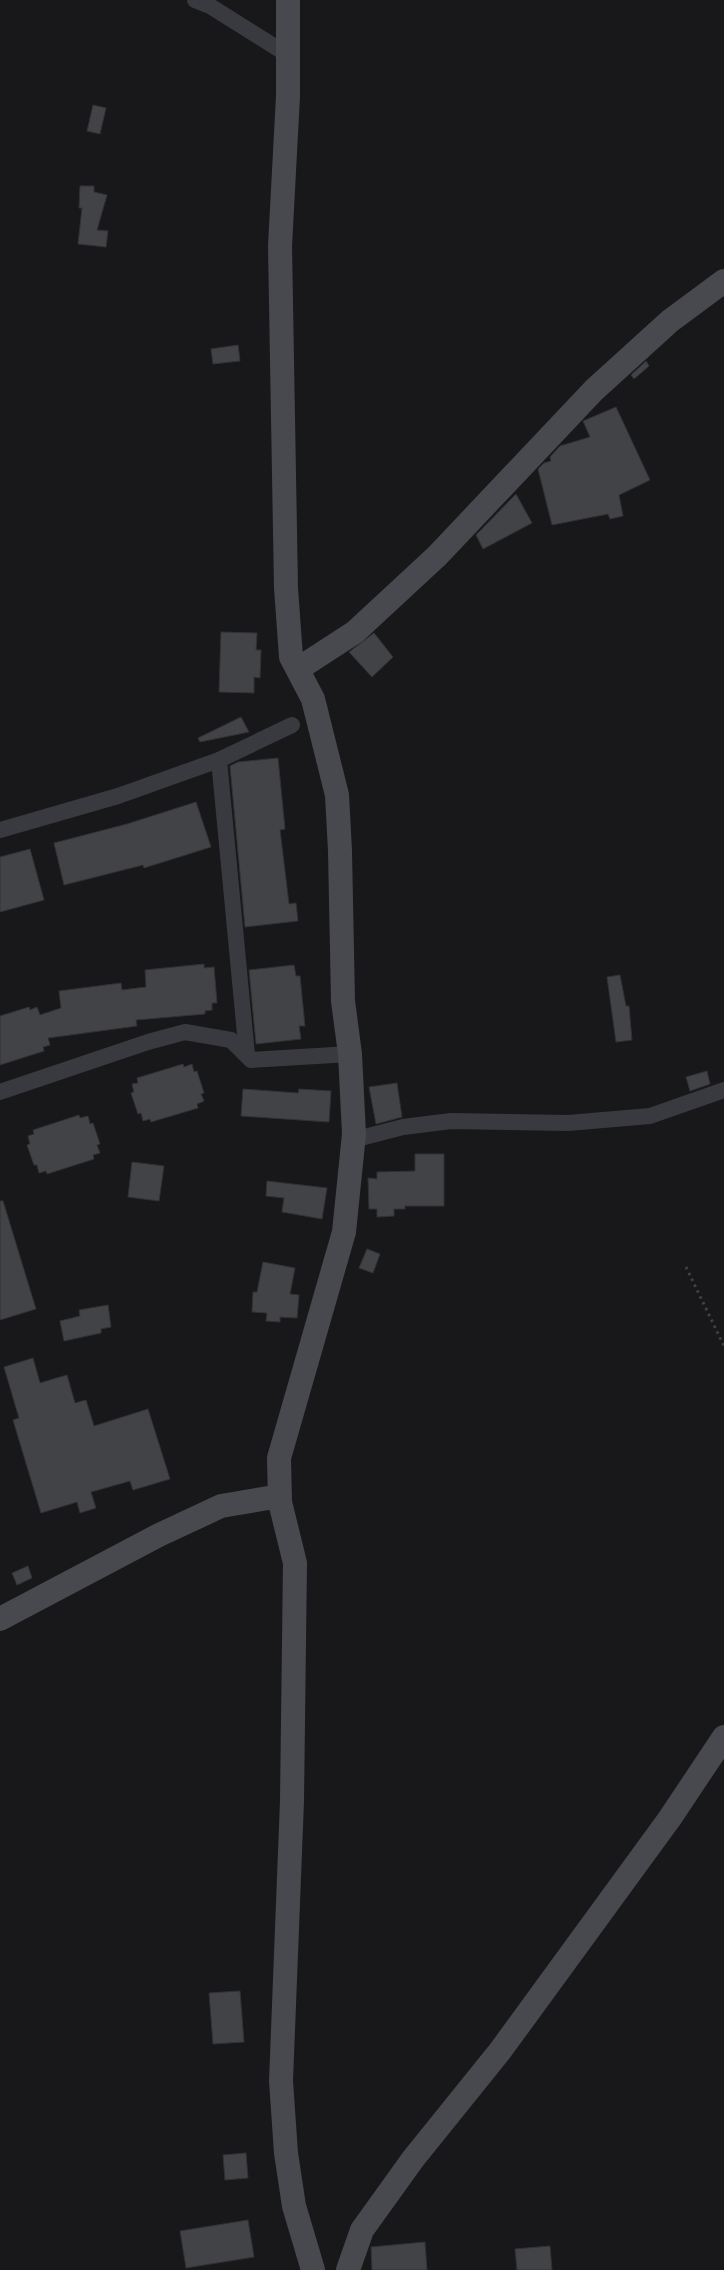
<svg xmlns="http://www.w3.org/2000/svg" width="724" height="2270" viewBox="0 0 724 2270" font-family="Cabin,sans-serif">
	<rect width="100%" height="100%" fill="#18181a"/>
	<path fill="#424347" stroke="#323236" d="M93,105L106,108L100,134L87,131Z
		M80,186H94V192L107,195L97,230L108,231L106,247L78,244L82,208H79Z
		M238,345L240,361L213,364L211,349Z
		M646,361L649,366L634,379L631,375Z
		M616,407L650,480L619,495L623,516L610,519L608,514L552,525L538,469L544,463L551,461L550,457L560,446L590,437L583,421Z
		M516,494L532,523L483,549L476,535Z
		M221,632L257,633L256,650H261L260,678L254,677V693L219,692Z
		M374,633L393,657L372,677L349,652Z
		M241,717L249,732L200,742L198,738Z
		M278,758L285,829L280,830L289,904L296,903L298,921L245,927L230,766L238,762Z
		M196,802L211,847L144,868L143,865L64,885L54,843L127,824Z
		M30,849L44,900L0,912V857Z
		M204,964V968L214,967L217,1003H212V1010L205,1011V1014L136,1020L137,1026L48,1038L50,1045L43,1047L44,1051L0,1065V1016L29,1007L30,1010L37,1007L40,1015L61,1008L59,991L121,983L122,990L146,987L145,970Z
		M294,965L296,976H300L305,1026H299L301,1039L256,1044L249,970Z
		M620,975L626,1006H629L632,1040L616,1042L607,977Z
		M183,1064L184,1067L192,1064L194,1072L197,1071L204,1093L201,1094L204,1101L197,1104L198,1108L151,1122L150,1119L143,1121L141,1113L138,1114L131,1093L134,1092L132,1084L138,1083L137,1078Z
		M707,1071L710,1084L690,1091L686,1077Z
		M397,1083L402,1117L376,1124L369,1087Z
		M243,1089L298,1093L299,1089L331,1091L329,1122L241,1116Z
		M79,1115L80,1118L88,1116L90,1124L93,1123L100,1144L97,1145L100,1153L93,1155L94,1159L47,1174L46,1171L39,1173L37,1165H34L27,1145L30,1144L28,1136L34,1134L33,1130Z
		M415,1154H444V1206H405V1209H394V1216L377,1217V1209H369L368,1178L377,1179V1172L415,1171Z
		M132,1162L164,1166L159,1201L128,1197Z
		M267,1181L327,1188L322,1219L282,1212L284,1198L266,1196Z
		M0,1201H3L36,1309L0,1320Z
		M367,1249L380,1254L373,1273L359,1268Z
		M263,1262L295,1268L290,1294L299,1295L297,1318L280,1317V1322L266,1321L267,1313L252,1312L253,1292H257Z
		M108,1305L111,1327L101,1329V1333L64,1341L60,1321L80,1316L79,1310Z
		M33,1358L40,1383L67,1375L75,1403L86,1400L94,1426L148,1409L170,1479L133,1490L130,1481L91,1492L96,1508L80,1513L77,1502L41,1513L13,1420L19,1418L4,1367Z
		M28,1566L32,1578L17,1585L12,1573Z
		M240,1991L244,2042L213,2044L209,1993Z
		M246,2153L248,2178L225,2180L223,2155Z
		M248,2220L254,2257L186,2268L180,2231Z
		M425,2242L427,2270H372L371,2247Z
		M550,2246L552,2270H517L515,2249Z"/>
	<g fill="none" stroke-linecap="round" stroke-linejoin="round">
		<path stroke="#3f4146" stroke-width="3" stroke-dasharray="2.5 4" stroke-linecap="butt" d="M686,1267L724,1346"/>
		<path stroke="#393a3f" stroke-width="16" d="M195,0L210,6L288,55
			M219,760L247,1055
			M0,830L118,796L219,760L292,725
			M0,1092L148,1042L185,1032L231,1040L251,1060L350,1054
			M353,1140L403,1127L451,1121L568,1123L650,1116L724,1090"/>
		<path stroke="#47494f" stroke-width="24" d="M288,0V96L280,246L286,588L291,657L313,699L337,795L340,851L343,1001L350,1054L354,1134L344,1232L279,1458L280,1502L295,1563L292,1801L281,2081L286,2153L294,2206L313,2270
			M298,669L355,632L437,556L594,390L670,321L724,281
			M0,1619L159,1535L221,1506L280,1496
			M348,2270L362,2230L413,2159L500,2051L670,1818L724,1737"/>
	</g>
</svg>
